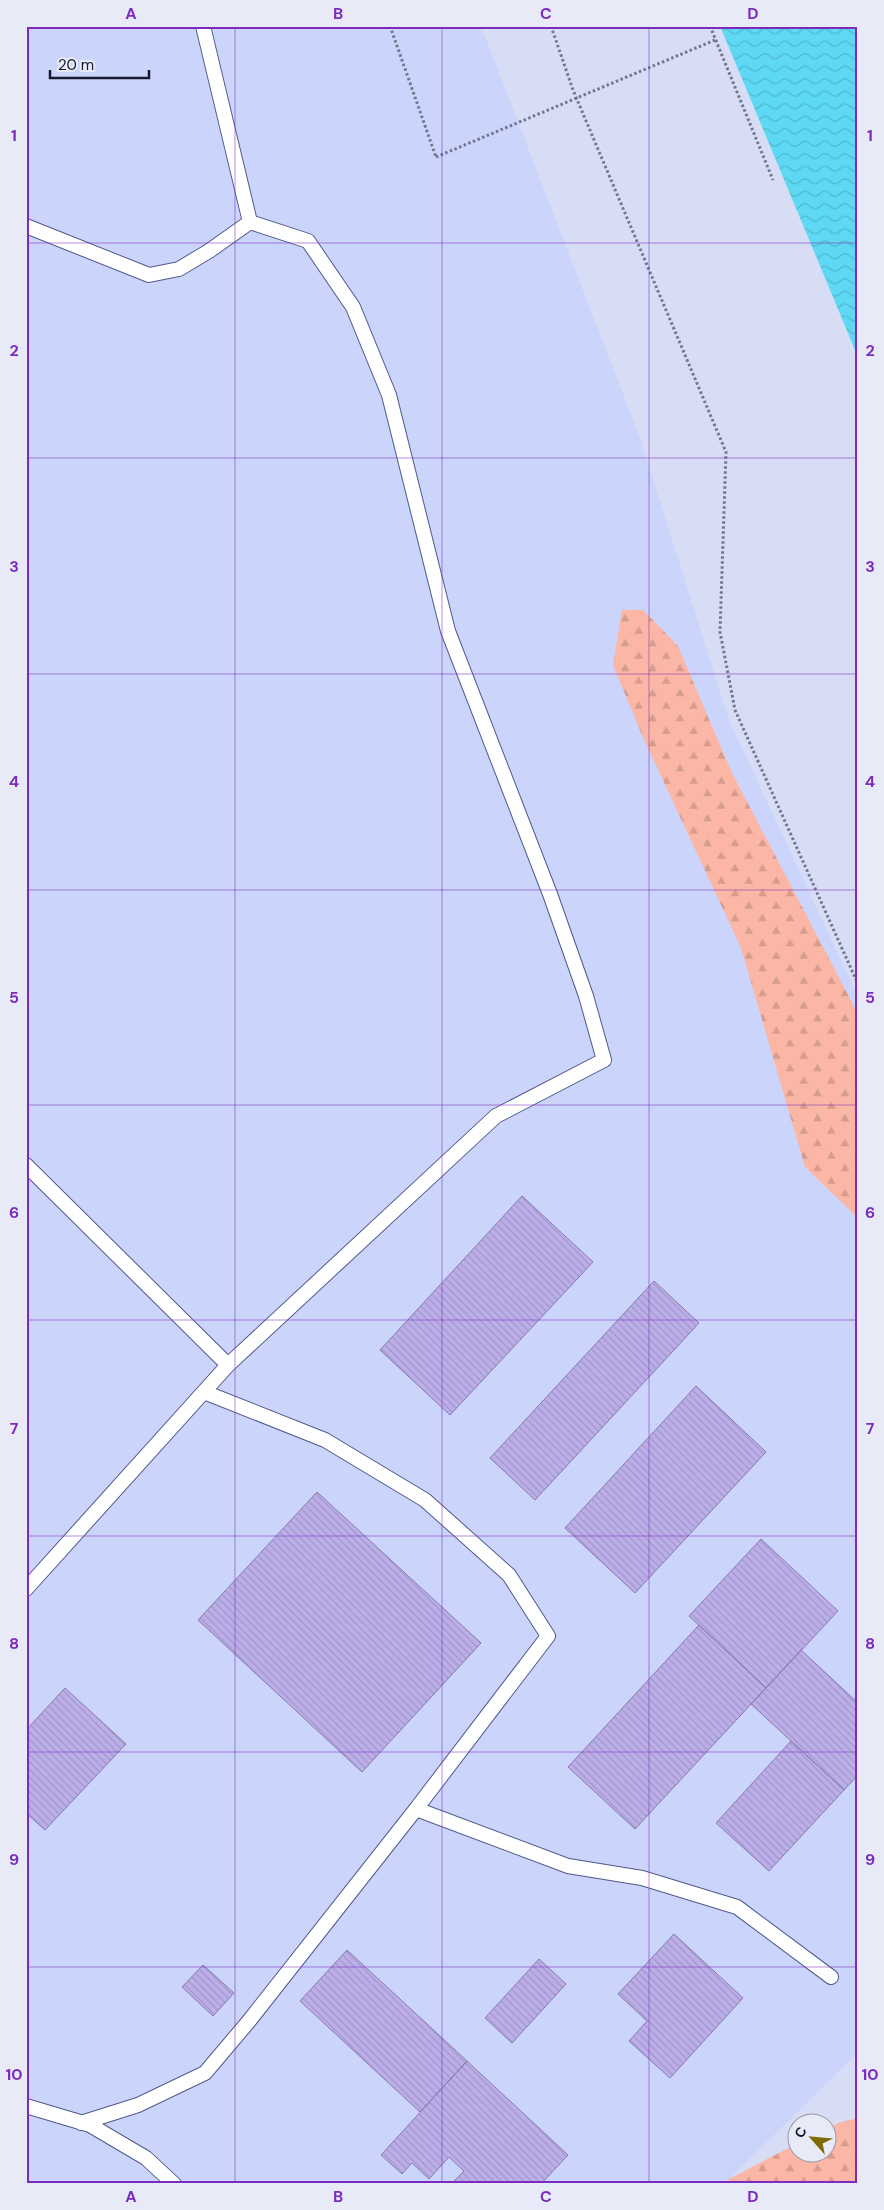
<svg xmlns="http://www.w3.org/2000/svg" width="884" height="2210" viewBox="0 0 884 2210" font-family="'DM Sans',sans-serif">
	<defs>
		<pattern id="forest-firs" width="22" height="20" patternUnits="userSpaceOnUse" patternTransform="scale(1.25)"><rect width="22" height="20" fill="#fbb6a5"/><path d="M5 1l3.5 6h-7zM16 11l3.5 6h-7z" fill="#d69c8e"/></pattern>
		<pattern id="water-waves" width="16" height="10" patternUnits="userSpaceOnUse" patternTransform="scale(1.25)"><rect width="16" height="10" fill="#5ed8f3"/><path d="M0 5q4-4 8 0t8 0" fill="none" stroke="#51b9d1"/></pattern>
		<pattern id="building-back-hatch" width="6" height="6" patternUnits="userSpaceOnUse" patternTransform="scale(1.25)"><rect width="6" height="6" fill="#bcafe9"/><path d="M-1 5l2 2M0 0l6 6M5-1l2 2" fill="none" stroke="#a196c8"/></pattern>
	</defs>
	<rect width="100%" height="100%" fill="#d7ddf5"/>
	<path fill="#cbd4fb" d="M26,26H481L640,438L729,720L858,997V2053L724,2184H26Z"/>
	<path fill="url(#forest-firs)" d="M622,610H643L678,646L731,771L858,1014V1218L805,1167L741,948L642,735L613,665Z
		M858,2118V2184H724L729,2179L796,2144V2152H826L827,2129L838,2123Z"/>
	<path fill="url(#water-waves)" d="M720,26H858V357Z"/>
	<path fill="url(#building-back-hatch)" stroke="#887ab1" d="M522,1196L593,1262L450,1415L380,1350Z
		M654,1281L699,1323L535,1500L490,1458Z
		M696,1386L766,1452L635,1593L565,1528Z
		M317,1492L481,1643L362,1772L198,1620Z
		M761,1539L838,1611L766,1688L689,1616Z
		M699,1625L766,1688L635,1829L568,1767Z
		M801,1650L858,1703V1775L844,1790L751,1704Z
		M65,1688L126,1744L45,1830L26,1813V1730Z
		M791,1741L844,1790L769,1871L716,1823Z
		M674,1934L743,1998L670,2078L629,2041L647,2021L618,1994Z
		M347,1950L467,2061L420,2112L300,2001Z
		M539,1959L566,1984L512,2043L485,2018Z
		M203,1965L234,1993L213,2016L182,1987Z
		M467,2061L568,2155L541,2184H451L464,2171L449,2157L429,2179L412,2163L402,2174L381,2155Z"/>
	<g fill="none" stroke-linecap="round" stroke-linejoin="round">
		<g stroke="#50598b" stroke-width="16">
			<path id="service" d="M26,226L149,275L179,269L209,251L250,222L203,26
				M26,1165L228,1365
				M204,1392L325,1440L425,1500L509,1575L548,1636L416,1809L568,1866L642,1878L737,1907L831,1977
				M26,1589L228,1365L496,1116L604,1060L586,996L550,894L448,631L389,395L353,307L308,241L250,222
				M26,2106L90,2125L146,2158L174,2184
				M81,2123L138,2105L205,2073L249,2021L416,1809"/>
		</g>
		<path stroke="#72778e" stroke-width="3" stroke-dasharray="2.5 2.5" stroke-linecap="butt" d="M390,26L436,157
			M551,26L573,90L726,452L720,632L735,710L858,984
			M710,26L773,180"/>
		<use href="#service" stroke="#fff" stroke-width="14"/>
		<path stroke="#72778e" stroke-width="3" stroke-dasharray="2.5 2.5" stroke-linecap="butt" d="M436,157L715,40"/>
	</g>
	<path fill="none" stroke="#7b2cbf" stroke-width="1" stroke-opacity="0.55" d="M235,26V2184M442,26V2184M649,26V2184M26,243H858M26,458H858M26,674H858M26,890H858M26,1105H858M26,1320H858M26,1536H858M26,1752H858M26,1967H858"/>
	<rect width="884" height="2210" fill="none" stroke="#e8ebf7" stroke-width="55"/>
	<g transform="translate(812 2138) rotate(297)"><circle r="24" fill="#e8ebf7" stroke="#9497a7"/>
	<path d="M0-4L9 19L0 12L-9 19Z" fill="#7f6a03"/>
	<text y="-8" font-size="14" font-weight="bold" text-anchor="middle" fill="#161a2f">С</text>
	</g>
	<path d="M50 70v8h99v-8" fill="none" stroke="#161a2f" stroke-width="2.5"/>
	<text x="58" y="70" font-size="15" fill="#161a2f" stroke="#e8ebf7" stroke-width="4" paint-order="stroke">20 m</text>
	<rect x="28" y="28" width="828" height="2154" fill="none" stroke="#7b2cbf" stroke-width="2"/>
	<g font-size="16" text-anchor="middle" font-weight="bold" fill="#7b2cbf">
		<text x="131" y="19">A</text>
		<text x="338" y="19">B</text>
		<text x="546" y="19">C</text>
		<text x="753" y="19">D</text>
		<text x="14" y="141">1</text>
		<text x="870" y="141">1</text>
		<text x="14" y="356">2</text>
		<text x="870" y="356">2</text>
		<text x="14" y="572">3</text>
		<text x="870" y="572">3</text>
		<text x="14" y="787">4</text>
		<text x="870" y="787">4</text>
		<text x="14" y="1003">5</text>
		<text x="870" y="1003">5</text>
		<text x="14" y="1218">6</text>
		<text x="870" y="1218">6</text>
		<text x="14" y="1434">7</text>
		<text x="870" y="1434">7</text>
		<text x="14" y="1649">8</text>
		<text x="870" y="1649">8</text>
		<text x="14" y="1865">9</text>
		<text x="870" y="1865">9</text>
		<text x="14" y="2080">10</text>
		<text x="870" y="2080">10</text>
		<text x="131" y="2202">A</text>
		<text x="338" y="2202">B</text>
		<text x="546" y="2202">C</text>
		<text x="753" y="2202">D</text>
	</g>
</svg>
